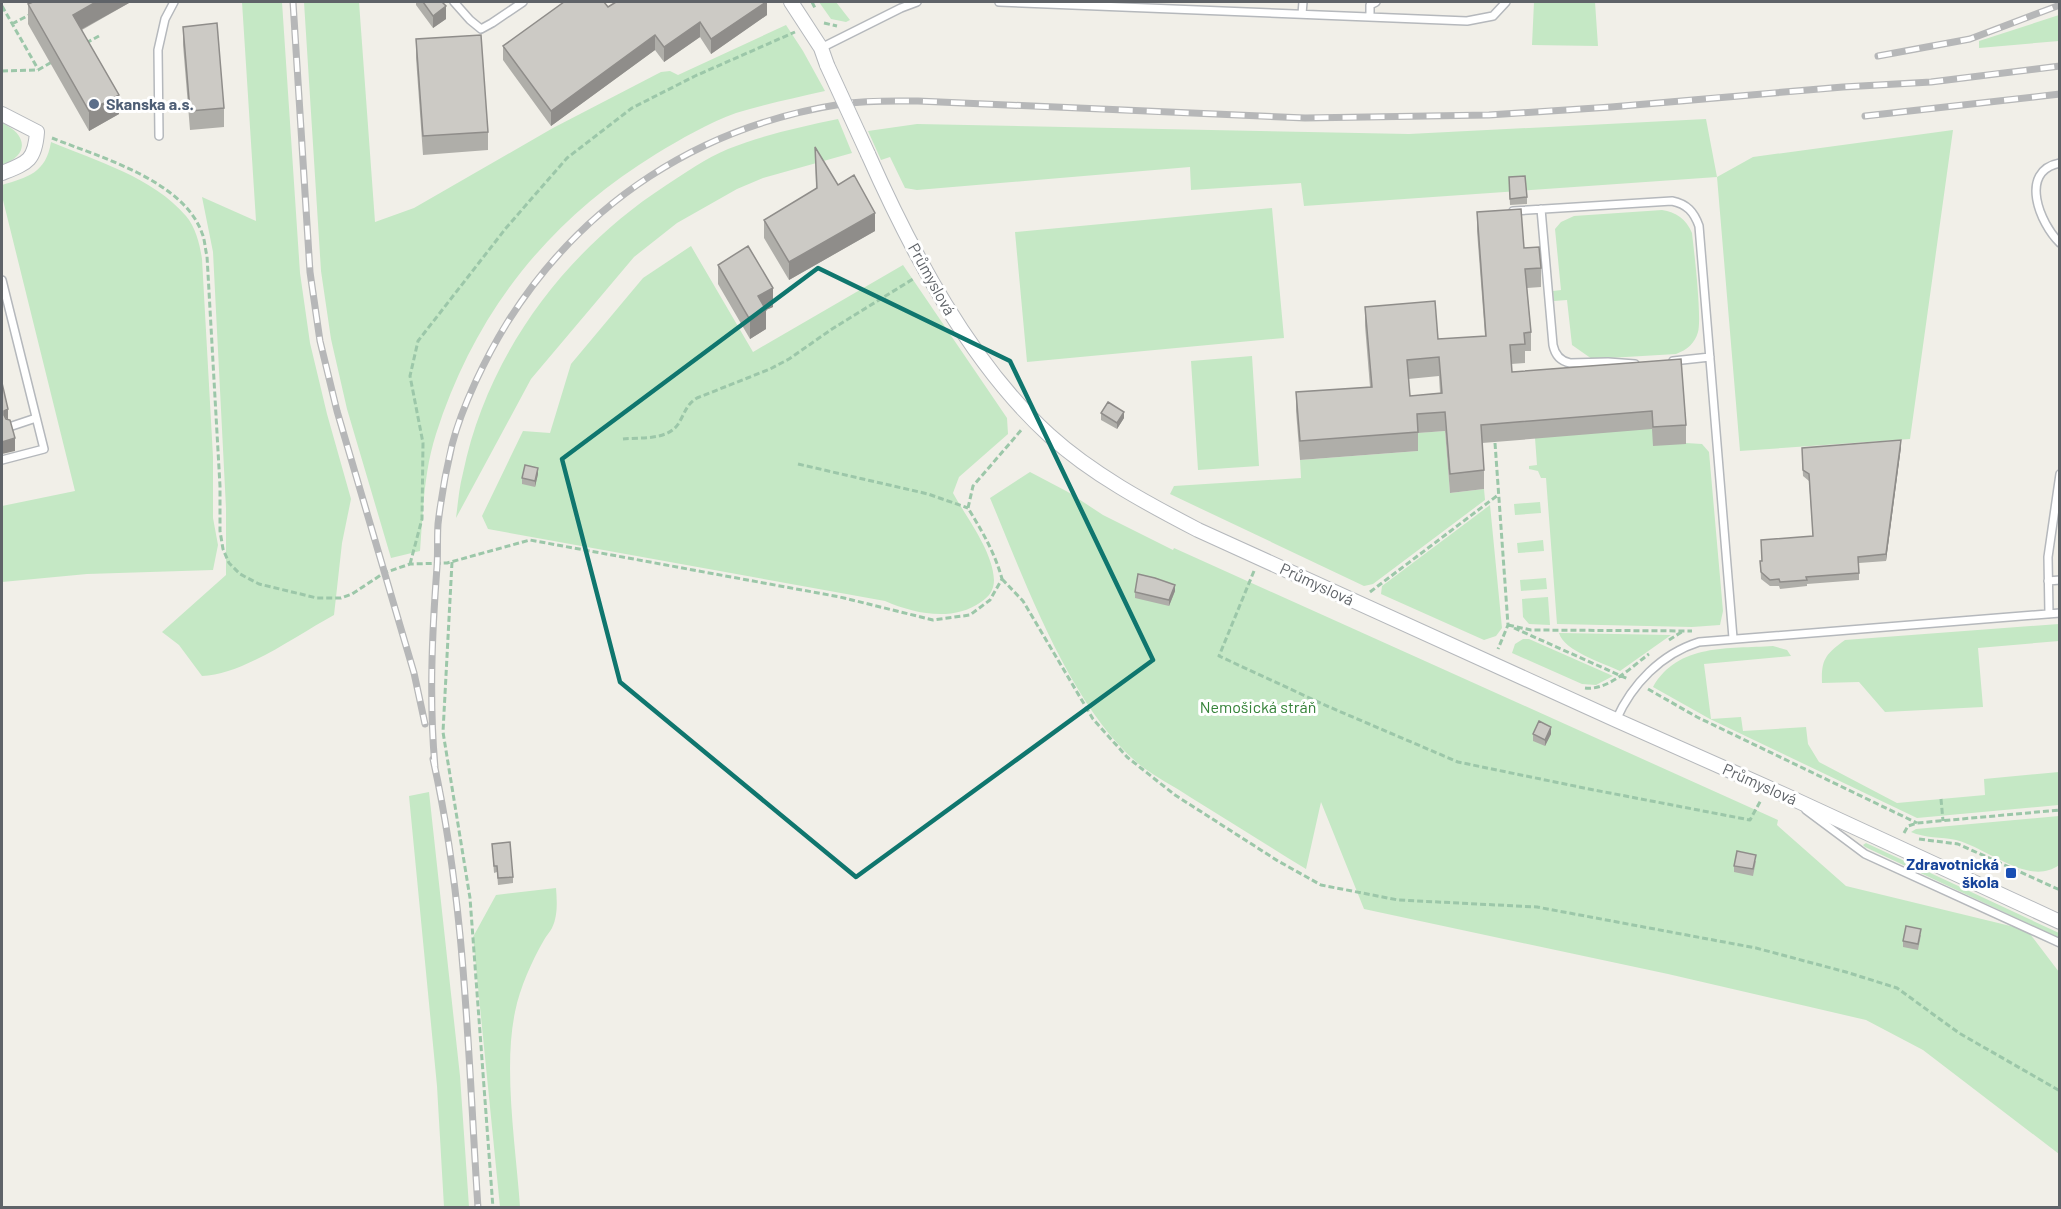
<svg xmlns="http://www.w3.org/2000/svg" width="2061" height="1209" viewBox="0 0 2061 1209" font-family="Barlow,sans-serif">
	<rect width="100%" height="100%" fill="#f1efe8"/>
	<path fill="#c5e8c5" d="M242,2H282L300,273L310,343L327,414L351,499L342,543L334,615C297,635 243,675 202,676L179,645L162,632L226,575V508L213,252L202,197L256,221Z
		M304,2H359L375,222L414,208L553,128L661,72L670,71L678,75L786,25L803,51L825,91C795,98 765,104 736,113C708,123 681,139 656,154C547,221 475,313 436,434C424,471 423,512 420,551L391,558L347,409L331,339L321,271Z
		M819,2H836L850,20L846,22L831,19Z
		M1534,2H1595L1598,46L1532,45Z
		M2059,15V41L1979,48V41Z
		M838,119L852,153L763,178L737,189L677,223L634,257L531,379L456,518C458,503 459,488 463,473C487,355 565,251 665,186C685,173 706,158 728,149C763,135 800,127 838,119Z
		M1706,119L1717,177L1753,157L1953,130L1910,439L1740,451L1717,177L1304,206L1301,183L1191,190L1190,167L917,190L905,188L890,157L881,160L868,131L917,124L1409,134Z
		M2,123C27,134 30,155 2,165Z
		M51,142C96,161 153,177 186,216C196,228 200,245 202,259L213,457V518L218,545L213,570L87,574L2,582V506L75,491L2,196V185C28,177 46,173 51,142Z
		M1272,208L1284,338L1027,362L1015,232Z
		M1662,210C1676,212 1686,219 1692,233C1694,250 1702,318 1698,332C1695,343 1687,350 1676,354L1592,359L1572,345L1567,300L1554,301L1553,291L1561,290L1555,229L1561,222L1574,216Z
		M691,246L753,352L903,265L1007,418L1008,434L959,477L953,493C966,517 993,551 994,580C994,590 989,597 981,602C953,622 915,614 885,601L488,529L482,516L523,431L550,433L571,364L643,278Z
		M1252,356L1259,466L1198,470L1191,361Z
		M1641,398L1686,443L1702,444L1709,452L1723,611L1720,625L1692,627L1557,624L1546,478H1541L1538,471L1529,469V466L1537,465L1535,438Z
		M1445,431L1450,493L1484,489L1485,500L1373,584L1364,586L1170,494L1174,486L1301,478L1300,460L1418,451L1417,433Z
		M1030,472L1068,492L1103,515L1173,550L1174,548L1778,820L1777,825L1846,886L2027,930L2059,972V1154L1923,1050L1866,1020L1668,974L1364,909L1321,802L1306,869C1267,845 1229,821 1190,797C1174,786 1155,777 1140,765C1070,708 1025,581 990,498Z
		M1540,502L1541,513L1515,515L1514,504Z
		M1490,505L1502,628L1496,636L1484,640L1381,594L1382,586Z
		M1543,540L1544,551L1518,553L1517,543Z
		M1546,578L1547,589L1521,591L1520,580Z
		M1548,597L1550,625L1529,624L1523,617L1522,599Z
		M2059,624V641L1978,648L1983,707L1885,712L1859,682L1822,683C1821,659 1826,654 1845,640Z
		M1559,633L1671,635L1620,671C1603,663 1564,651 1559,633Z
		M1523,639H1529L1613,676L1596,685L1582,684L1512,653L1515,644Z
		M1773,646L1787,650L1791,656L1704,664L1711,719L1741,717L1743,731L1806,727L1808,744L1819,762L1897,803L1985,795L1984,779L2059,772V805L1917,818L1710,719L1653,687C1678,643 1729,649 1773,646Z
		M429,792L460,1076L469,1207H444L437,1086L409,796Z
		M2059,816V865C2029,887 1988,848 1956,840C1942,837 1924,838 1911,832L1916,829Z
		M1866,843L2059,933V938L1865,847L1863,845Z
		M556,888C557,901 558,916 552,928C550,932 546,936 544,940C532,961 520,987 515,1012C503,1069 516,1148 520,1207H500L473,937L496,895Z"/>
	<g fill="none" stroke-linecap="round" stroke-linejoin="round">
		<g stroke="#b5b8bc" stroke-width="10">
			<path id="lane" d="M454,2L470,20L481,29L492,23L523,2
				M999,2L1467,21L1493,16L1506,2
				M1302,14L1303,2
				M1370,17V5L1376,2
				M821,48L901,8L917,2
				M159,136L158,50L165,19L174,2
				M2060,163C2018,171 2040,224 2060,243
				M1541,209L1553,345C1555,355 1560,361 1570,363L1608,362L1635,364
				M1513,211L1672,201C1687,204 1694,212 1699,226L1733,638
				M2,280L44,449L2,460
				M1673,361L1710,357
				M9,427L36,418
				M2048,581L2060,580
				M2049,614L2048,557L2060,474
				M1616,720C1632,684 1661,654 1699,642L2060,613
				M1806,810L1865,854L2060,943"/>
		</g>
		<g stroke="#b5b8bc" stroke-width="16">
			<path id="street" d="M791,2L821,48L827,65
				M2,114L37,132C35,161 27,163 2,173
				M868,154C911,251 970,363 1049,435C1092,474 1146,503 1198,530L1616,720L1787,796L2060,922"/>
		</g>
		<path stroke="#9cc7a9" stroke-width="3" stroke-dasharray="6 3" stroke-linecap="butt" d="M812,2L815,8
			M2,6L38,69
			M824,23L837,26
			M12,24L29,15
			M86,43L99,36
			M2,71L38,70L52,62
			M52,138C99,157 183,180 202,233C205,240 205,249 207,256L220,486V531L223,549L229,563L240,574L259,584L317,598H341L352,594L384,573L410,564L447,563L530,540L840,597L933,620L970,615L990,600L1002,579C995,553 982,531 968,508L973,486L1023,428
			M623,439C642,437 670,441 680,421C685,412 687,404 697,398L770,369L789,359L832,329L913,279
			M1495,443L1508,625L1498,649
			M798,464L928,494L968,508
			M452,562L443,732L470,898L493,1208
			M410,564L422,519L423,443L410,376L418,341L506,228L567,158L632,108L695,76L795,32
			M1254,571L1219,656L1327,706L1458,762L1589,789L1750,820L1761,800
			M1002,579L1023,601L1093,719L1127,757L1175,795L1278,861L1321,885L1398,900L1537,907L1756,948L1846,972L1897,988L1959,1033L2060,1091
			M1370,592L1498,495
			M1508,625L1531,630L1692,631
			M1514,628L1628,679
			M1669,640L1683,631
			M1585,688C1608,691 1631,667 1649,654
			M1648,689L1697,717L1917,823
			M1941,799L1943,821
			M1904,833L1908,826L1917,823L2060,810
			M1919,839L1958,844L2060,890"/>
		<use href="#lane" stroke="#fff" stroke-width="7"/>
		<use href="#street" stroke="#fff" stroke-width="14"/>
		<g stroke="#b6b7b8" stroke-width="7">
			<path id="rail" d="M293,2L310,272L320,341L337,411L414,673L425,724
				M1878,56L1970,39L2060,5
				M1865,116L2060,94
				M433,759C466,906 468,1058 478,1208
				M435,767C429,700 432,634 437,567C438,553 437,539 438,524C441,498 446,470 452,445C462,406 486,357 507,323C583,202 700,126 842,104C868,100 893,101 918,101L1305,118L1489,115L1611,107L1843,87L1931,82L2060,66"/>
		</g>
		<use href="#rail" stroke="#fff" stroke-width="4.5" stroke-dasharray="14" stroke-linecap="butt"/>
		<g stroke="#b5b8bc" stroke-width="16" stroke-linecap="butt">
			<path id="street-bridge" d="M827,65L868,154"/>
		</g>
		<use href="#street-bridge" stroke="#fff" stroke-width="14"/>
	</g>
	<path fill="#afaea9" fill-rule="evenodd" d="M129,2V3L82,30L119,114L89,131L28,24V4Z
		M416,2H442L446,19L433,28L416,5Z
		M767,2V15L711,54L700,37L664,62L655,50L551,126L503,60V46L608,7Z
		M183,27L224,108V127L190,130L183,45Z
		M416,39L488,132V150L423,155L416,58Z
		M815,147L838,185L875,231L789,280L764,238V220L816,189Z
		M1509,183L1527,197V204L1510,205Z
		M1477,212L1524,248L1541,268V287L1527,288L1531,332V351H1525V363L1511,364L1512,372L1681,359L1686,425V444L1653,446L1652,429L1482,443L1484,470V489L1450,493L1445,431L1418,433V451L1300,460L1296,411V392L1370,387L1365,326V307L1438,339L1485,336L1477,231ZM1439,376L1440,393L1410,396L1408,379Z
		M718,265L773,307L766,310V329L750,339L718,284Z
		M1101,413L1124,418L1117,429L1101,420Z
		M1901,447L1886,561L1859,563V580L1807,584V586L1780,589L1779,586H1770L1761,579L1760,561L1813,536L1809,481L1803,476L1802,454Z
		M538,474L535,487L522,484V478Z
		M1175,591L1169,606L1135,598V592Z
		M1533,734H1551L1545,746L1533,741Z
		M492,844L513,877V883L498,885L497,872L494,873Z
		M1756,861L1753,876L1734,872V866Z
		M1921,935L1918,950L1903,947V941Z"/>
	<path fill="#8f8d8a" d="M96,2H129V3L73,34V15Z
		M766,2H767V15L711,54V39Z
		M446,6V19L433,28V16Z
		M700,22V37L664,62V47Z
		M655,35V50L551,126V111Z
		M119,95V114L89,131V111Z
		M875,213V231L789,280V262Z
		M773,288V307L766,310V329L750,339V320L758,296Z
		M8,409V421L4,415V411Z
		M1124,412V418L1117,429V423Z
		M15,438V451L2,454V442Z
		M1901,440V447L1886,561V554Z
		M538,468V474L535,487V481Z
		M1175,585V591L1169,606V600Z
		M1551,727V734L1545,746V740Z"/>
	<path fill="#cccac5" stroke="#8f8d8a" stroke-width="1.5" fill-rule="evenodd" d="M33,2H96L73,15L119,95L89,111L28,4Z
		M423,2H442L446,6L433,16Z
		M564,2H604L608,7L616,2H766L711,39L700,22L664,47L655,35L551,111L503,46Z
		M217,23L224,108L190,111L183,27Z
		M481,35L488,132L423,136L416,39Z
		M815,147L838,185L854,175L875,213L789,262L764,220L817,188Z
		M1525,176L1527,197L1510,199L1509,177Z
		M1521,209L1524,248L1539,247L1541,268L1525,269L1531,332L1524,333L1525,344L1510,345L1512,372L1681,359L1686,425L1653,427L1652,411L1481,425L1484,470L1450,474L1445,412L1417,414L1418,432L1300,441L1296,392L1372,387L1365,307L1435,301L1438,339L1486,336L1477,212ZM1439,357L1442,393L1410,396L1407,360Z
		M748,246L773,288L758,296L766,310L750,320L718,265Z
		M2,383L8,409L4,411V415L6,419L10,420L15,438L2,442Z
		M1108,402L1124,412L1117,423L1101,413Z
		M1901,440L1886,554L1858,557L1859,573L1806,577L1807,580L1780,582L1779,579L1770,580L1761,572L1760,561H1762L1761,540L1813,536L1809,474L1803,470L1802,448Z
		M525,465L538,468L535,481L522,478Z
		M1138,574L1155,578L1175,585L1169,600L1135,592Z
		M1539,721L1551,727L1545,740L1533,734Z
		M510,842L513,877L498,878L497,866H494L492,844Z
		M1737,851L1756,855L1753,869L1734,866Z
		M1906,926L1921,929L1918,944L1903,941Z"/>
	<path fill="none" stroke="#0f766e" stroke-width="4.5" stroke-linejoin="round" d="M818,268L1010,361L1153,660L856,877L620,682L562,459Z"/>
	<circle fill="#5c6f8a" stroke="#fff" stroke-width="2" cx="94" cy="104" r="6"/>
	<rect fill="#1a4fb4" stroke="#fff" stroke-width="2" x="2005" y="867" width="12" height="12" rx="3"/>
	<g text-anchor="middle" stroke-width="6" stroke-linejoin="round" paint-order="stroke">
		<g font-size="16" font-weight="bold" fill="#4e5e75" stroke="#fff" text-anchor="start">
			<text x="106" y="110">Skanska a.s.</text>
		</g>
		<g font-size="16" fill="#5f6368" stroke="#fff">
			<text transform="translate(932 279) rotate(61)" y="6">Průmyslová</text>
			<text transform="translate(1317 584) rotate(25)" y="6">Průmyslová</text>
			<text transform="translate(1760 784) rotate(24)" y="6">Průmyslová</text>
		</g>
		<g font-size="16" fill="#348238" stroke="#fff">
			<text x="1258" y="713">Nemošická stráň</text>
		</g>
		<g font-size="16" font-weight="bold" fill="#164399" stroke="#fff" text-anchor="end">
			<text x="1999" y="870">Zdravotnická<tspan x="1999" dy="18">škola</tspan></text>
		</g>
	</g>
	<rect width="2061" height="1209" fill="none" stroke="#5f6368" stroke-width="6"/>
</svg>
